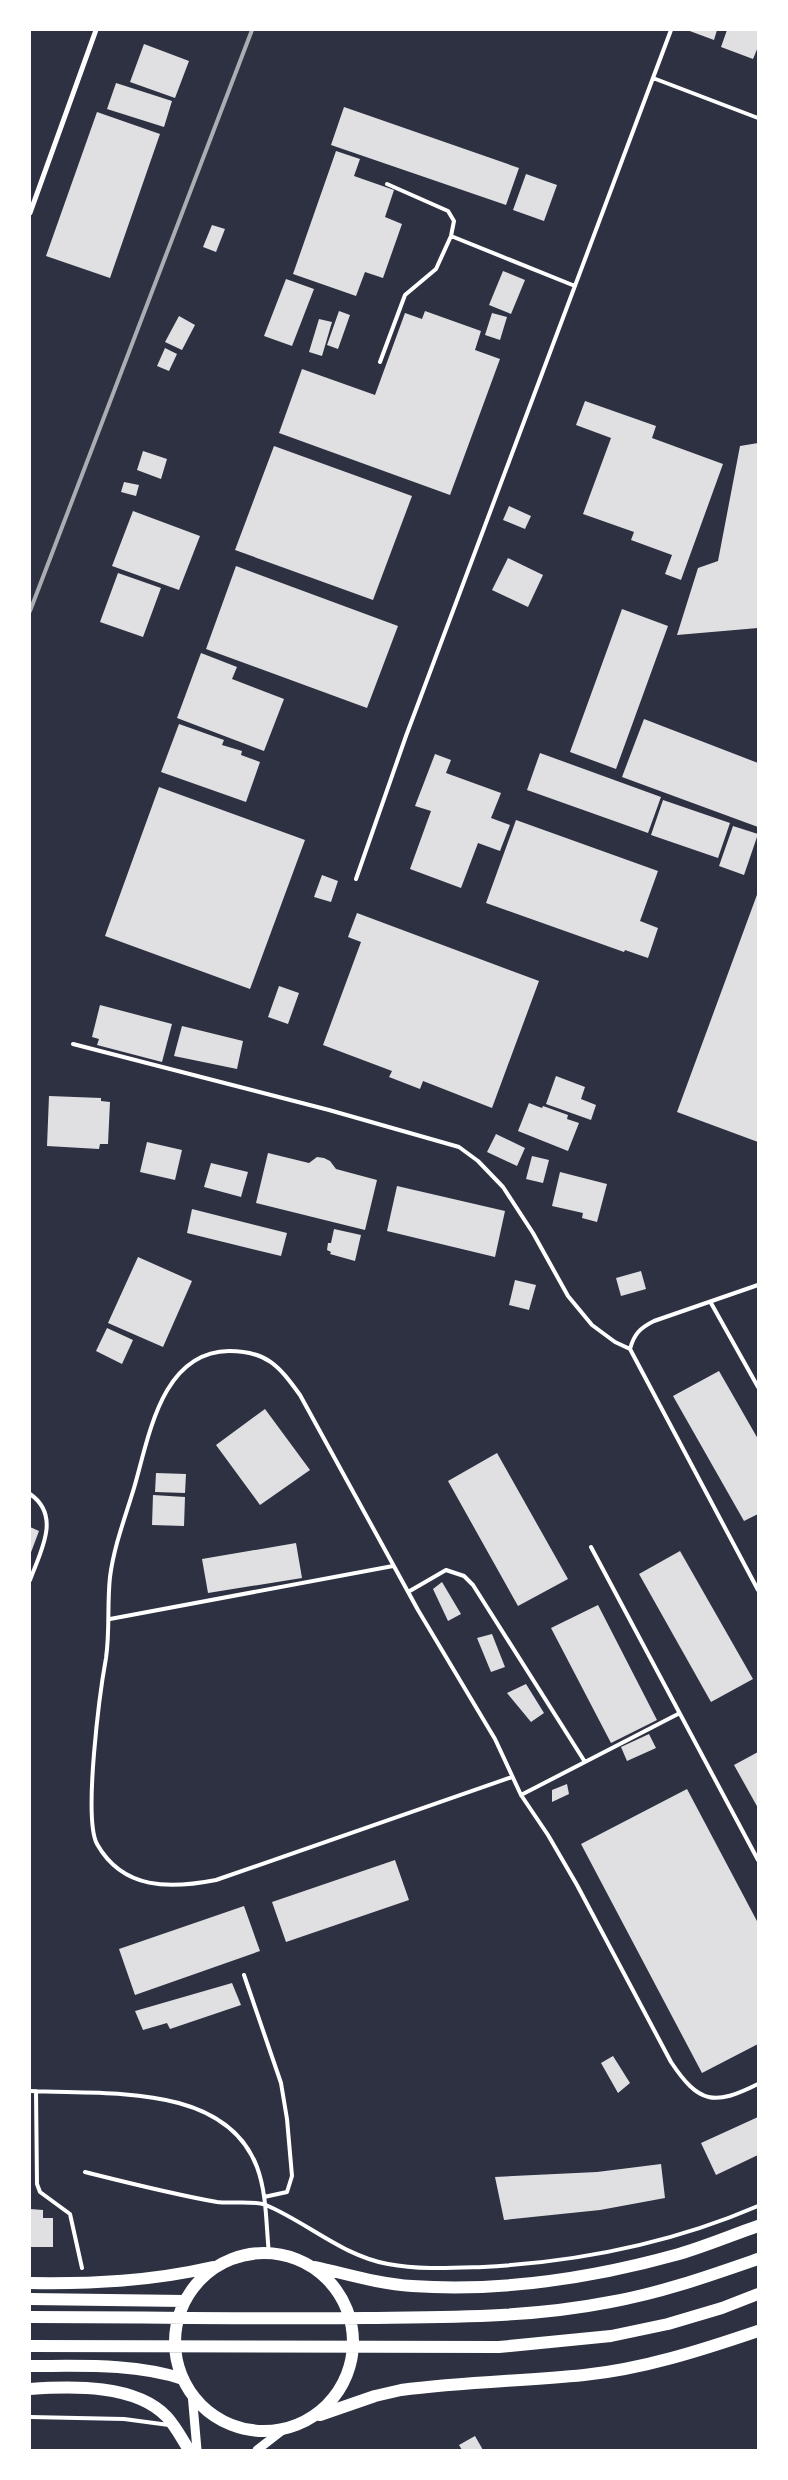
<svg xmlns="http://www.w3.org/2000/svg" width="788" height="2480" viewBox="0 0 788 2480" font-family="Arial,sans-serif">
	<rect width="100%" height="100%" fill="#2d3142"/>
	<path fill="#e0e0e3" d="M687,30H717L714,40Z
		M727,30H758V47L753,59L721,47Z
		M144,44L189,61L175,98L130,82Z
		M116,83L172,101L164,127L107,109Z
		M344,107L519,168L506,205L331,145Z
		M97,112L160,134L110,278L46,256Z
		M336,151L360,159L354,176L394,190L385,217L402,224L383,278L365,272L356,296L293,274Z
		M526,174L557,185L544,221L513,210Z
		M212,225L225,229L216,252L203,247Z
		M503,271L525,280L511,314L489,305Z
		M286,279L314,289L292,346L264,336Z
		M339,311L350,315L338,349L327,345Z
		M425,311L481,331L475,350L500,359L450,495L279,433L302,369L375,395L405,313L422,319Z
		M492,313L507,317L500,340L485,335Z
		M179,316L195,325L182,350L165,342Z
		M319,319L332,322L322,356L309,352Z
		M165,348L177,354L169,371L157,366Z
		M585,401L656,426L652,438L723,464L681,580L665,574L672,555L631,540L634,532L583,514L611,438L576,425Z
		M758,443V628L677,635L698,568L718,561L740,446Z
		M274,446L412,496L373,600L235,550Z
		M143,451L167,459L161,479L137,470Z
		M124,482L139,485L136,496L121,492Z
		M509,506L531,516L525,529L503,520Z
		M133,511L200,536L179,590L112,566Z
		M508,558L543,575L528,607L492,590Z
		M236,566L398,626L367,708L206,649Z
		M118,573L161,588L143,637L100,622Z
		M622,609L668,626L616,769L570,752Z
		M201,653L237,667L232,679L284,699L264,751L177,718Z
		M644,719L758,763V827L622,777Z
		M179,724L224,740L222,745L242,751L241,755L260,762L246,802L161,772Z
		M540,753L661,797L648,833L527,790Z
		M435,754L451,760L446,773L501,793L491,818L510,825L500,851L478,843L461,888L410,869L431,811L415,806Z
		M159,787L305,840L250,989L105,936Z
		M663,800L730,823L718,858L651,835Z
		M516,820L658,871L640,921L658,928L648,958L625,950L624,952L486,903Z
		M733,826L758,834L744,875L719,866Z
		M322,875L338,881L331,902L314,897Z
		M758,892V1142L677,1112Z
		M357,913L539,981L492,1108L423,1081L420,1089L389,1077L392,1071L323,1045L361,942L348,937Z
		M279,986L299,993L288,1024L268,1017Z
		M100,1005L172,1024L162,1062L97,1045L99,1039L92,1037Z
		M182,1026L243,1041L237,1069L174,1056Z
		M556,1076L585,1087L581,1099L596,1105L591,1120L546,1104Z
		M49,1096L101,1098V1101L110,1102L108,1144H100L99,1149L47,1146Z
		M529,1103L542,1108L543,1106L568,1115L567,1119L579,1123L568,1151L518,1131Z
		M496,1134L525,1148L517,1166L487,1152Z
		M147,1142L182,1150L175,1180L140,1172Z
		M268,1153L309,1163L317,1157L324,1158L330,1161L336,1169L377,1180L365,1230L256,1203Z
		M532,1156L549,1160L543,1183L526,1179Z
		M211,1163L248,1172L241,1197L204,1187Z
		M560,1172L607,1184L597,1222L582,1218L583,1213L552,1206Z
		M397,1186L505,1211L495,1257L387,1231Z
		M192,1209L287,1233L281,1256L187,1233Z
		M334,1229L361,1235L355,1261L330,1254L331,1252L327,1250L328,1243H331Z
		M138,1257L192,1281L163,1347L108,1323Z
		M641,1271L646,1289L621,1296L616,1278Z
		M515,1280L536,1285L529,1310L509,1305Z
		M107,1328L133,1340L122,1364L96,1351Z
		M719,1371L758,1439V1514L744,1521L673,1396Z
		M265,1409L310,1470L260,1505L216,1445Z
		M497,1453L568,1579L518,1606L448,1481Z
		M156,1473L186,1474L185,1493L155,1492Z
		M153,1495L185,1497L184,1526L152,1525Z
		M30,1527L39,1531L30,1555Z
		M296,1543L302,1578L208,1593L202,1559Z
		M680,1551L753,1679L711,1702L639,1574Z
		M442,1582L461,1614L448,1621L433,1589Z
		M598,1605L657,1720L611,1743L551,1628Z
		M492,1634L505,1667L491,1672L477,1638Z
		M526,1684L544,1713L531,1722L507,1693Z
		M649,1734L656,1748L627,1761L621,1747Z
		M758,1752V1808L734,1765Z
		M567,1784L569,1794L552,1802V1790Z
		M687,1789L758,1923V2044L702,2073L581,1844Z
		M395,1860L409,1900L286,1942L272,1902Z
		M244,1906L260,1951L135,1995L119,1949Z
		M232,1983L241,2005L170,2029L167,2023L143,2030L135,2011Z
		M613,2056L630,2083L618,2093L601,2063Z
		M758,2117V2155L716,2175L701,2143Z
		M661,2164L665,2198L600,2210L504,2220L495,2177L597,2172Z
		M30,2209L43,2210V2218H53V2247H30Z
		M475,2436L483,2450H462L459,2445Z"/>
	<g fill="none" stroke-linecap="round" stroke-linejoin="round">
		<path stroke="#fff" stroke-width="4" d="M653,78L758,118
			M451,236L575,286
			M380,362L405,295L436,269L451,236L454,221L448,211L387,184
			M356,879L406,736L671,30
			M73,1044L329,1110L459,1147L478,1161L503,1187L533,1233L568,1296L592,1325L615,1342L630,1349
			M758,1285L654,1321C640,1328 634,1334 630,1349L758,1590
			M711,1303L758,1387
			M30,1494C62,1516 40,1552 30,1580
			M591,1547L758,1860
			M408,1592L446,1570L464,1576L473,1585L585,1762
			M110,1619L393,1566
			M512,1777L216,1880C170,1889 123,1890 97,1844C83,1818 100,1691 106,1658C110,1631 107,1604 110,1577C114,1546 125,1518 134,1488C149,1437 161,1352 229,1351C267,1351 279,1366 300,1395L418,1610L495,1739L521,1795L548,1835L577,1885L671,2062C699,2104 714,2106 758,2084
			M521,1795L678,1714
			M244,1975L281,2083L287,2119L292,2176L287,2192L264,2197
			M30,2091C104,2095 225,2082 257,2167C267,2194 266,2225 269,2254
			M36,2091L37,2184L40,2192L70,2214L82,2268
			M85,2172C129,2183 172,2194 217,2202C232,2204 252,2200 266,2205C308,2223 343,2256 388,2264C419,2270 452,2268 483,2267C577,2262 672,2243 758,2206
			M30,2417L124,2419L169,2425"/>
		<path stroke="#fff" stroke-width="5" d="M30,213L96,30"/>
		<path stroke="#fff" stroke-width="9" d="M192,2393L197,2450
			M257,2450L284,2429"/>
		<path stroke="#fff" stroke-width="12" d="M175 2342a89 89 0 1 1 178 0a89 89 0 1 1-178 0Z
			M315,2267C347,2274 379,2284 412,2286C501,2292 593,2278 679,2254C706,2246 732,2235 758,2226
			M30,2283C93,2284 152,2281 213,2267
			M30,2299L185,2301
			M30,2317C142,2317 254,2319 366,2318C447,2317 529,2318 610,2302C661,2293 709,2276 758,2259
			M30,2346L499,2347L611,2336L668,2324L722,2308L758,2294
			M30,2366C81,2366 134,2363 183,2379
			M30,2389C72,2386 136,2384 167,2417C176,2427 182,2439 189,2450
			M320,2415L375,2396L401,2390C462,2382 523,2381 584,2375C643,2369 702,2350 758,2331"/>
		<path stroke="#abadb3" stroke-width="4" d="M30,611L252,30"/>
	</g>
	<rect width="788" height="2480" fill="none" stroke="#ffffff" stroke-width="62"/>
</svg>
